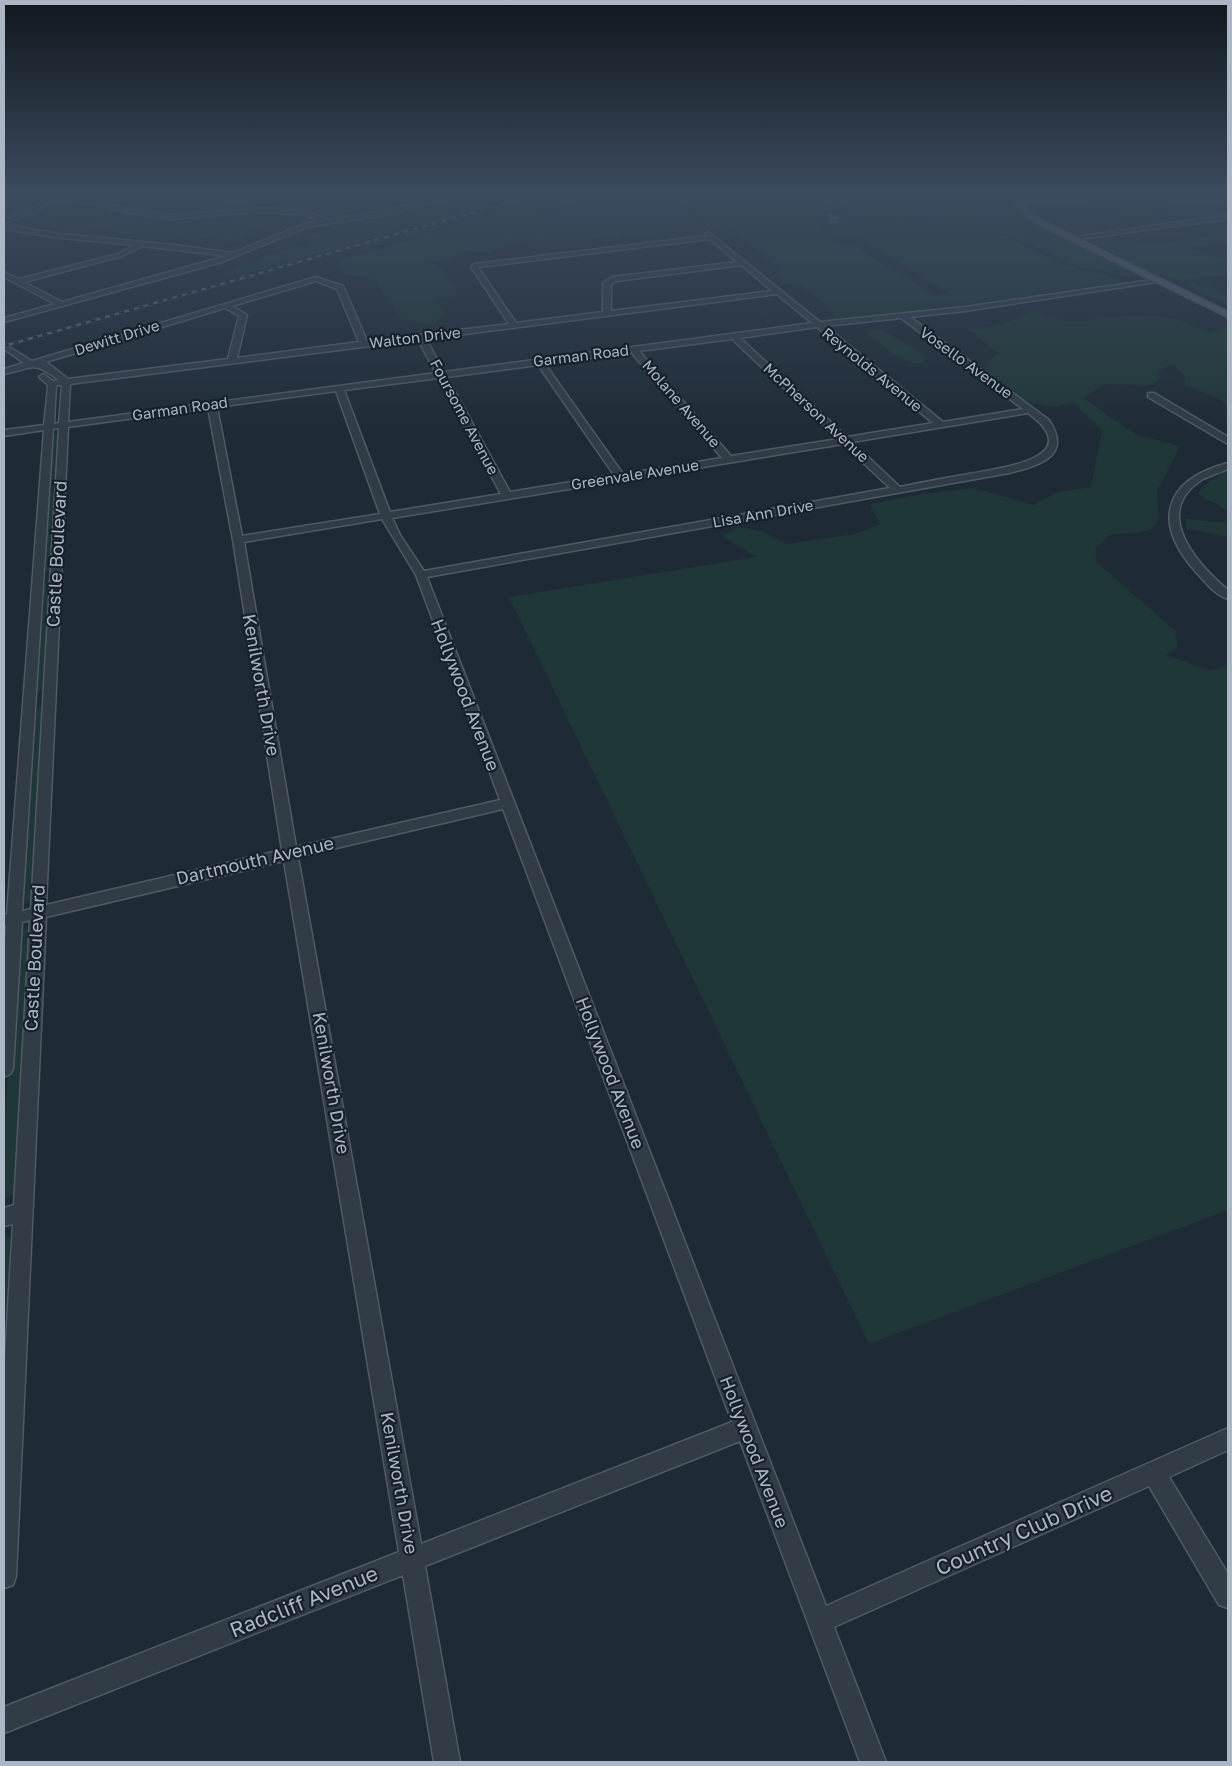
<svg xmlns="http://www.w3.org/2000/svg" width="1232" height="1766" viewBox="0 0 1232 1766" font-family="'Golos Text',sans-serif">
	<rect width="100%" height="100%" fill="#1e2b36"/>
	<path fill="#203737" d="M91,191H417L389,205L394,208L377,213L335,218L312,210L265,206L176,210L140,209L127,207L113,197Z
		M507,191H538L278,265L237,275L230,272L245,263L261,260L263,256L311,244V235L349,225L352,228L370,222L369,217L445,210C451,203 494,197 507,191Z
		M574,191H595L601,193L579,203L544,212L538,218L549,230L601,226L622,233L618,236L526,240L508,244L490,253L467,251L457,253L451,259L428,262L439,266L456,288L457,296L433,298L446,314L433,324L401,320L379,288L378,281L347,274L338,269V260L406,242Z
		M665,191H845L847,200L844,210L837,211V208L823,206L822,223H814L812,217V229L814,224H821L822,234H829V240L834,244L859,247L876,261L904,275L935,296L950,294L863,240L868,238L873,231L884,226L903,223L956,226L985,230L1010,238L1061,263L1124,282L925,310L833,319L834,316L823,303L800,285L786,284L773,276L780,270L736,231L721,233L711,229Z
		M846,191H900L902,200L847,198Z
		M1122,196C1135,195 1146,204 1159,204L1158,201L1196,196L1213,199L1228,198V202L1213,205L1221,208C1201,206 1184,203 1164,207L1163,214C1140,220 1115,215 1092,213C1074,211 1055,214 1037,215L1031,207L1041,203C1054,208 1065,210 1079,206L1049,203C1064,198 1084,197 1100,198C1115,199 1128,211 1142,205L1135,200Z
		M869,208L914,210L921,213L925,219C903,226 861,224 843,214H855Z
		M67,213L103,216L124,222L191,227L246,219L286,218L296,221L275,222L251,231L242,240L233,242L228,241L221,235L194,238L158,234L114,236L115,232L88,229L97,223C78,217 58,225 38,225L35,222L47,216Z
		M1024,214L1138,273L1140,275L1123,276L1070,264L1026,242L1003,233L936,222L930,219L963,215L991,222H1006L1004,219C1010,219 1016,215 1024,214Z
		M1228,234V243L1189,247L1213,256L1228,258V275L1177,280L1167,278L1153,274L1091,241L1115,236C1141,256 1196,235 1228,234Z
		M1192,282L1202,286H1211L1228,296V306L1182,285Z
		M1033,311C1053,318 1075,327 1096,318C1133,316 1175,310 1207,333L1228,328V411L1222,400L1183,384L1186,378L1175,365L1167,366L1160,370L1159,378L1152,385L1104,384L1083,398L1135,434L1180,446L1157,491L1159,518L1153,528L1141,532L1110,535L1095,549L1097,562L1175,631L1178,647L1166,655L1211,671L1228,664V1210L869,1344L509,597L757,557L722,536L737,527L761,531L786,544L856,534L880,524L870,504L923,494L974,488L1033,505L1058,492L1091,487L1102,431L1073,402C1037,417 1011,391 984,371L986,365L997,353L969,329C990,329 1014,322 1033,311Z
		M867,330H882L922,353L926,359L923,363C902,365 884,347 868,334Z
		M52,434H59L56,481L53,484L48,483Z
		M1228,470V513C1219,502 1209,504 1198,493L1208,482Z
		M52,493L55,495L51,570L44,572L48,494Z
		M1186,519L1227,523L1228,519V537L1186,528Z
		M46,583L50,586L44,689L38,692L35,691L42,586Z
		M42,706L33,899L31,902L22,904L33,710Z
		M25,927L29,928L14,1193L4,1200V1136L17,931Z
		M7,1236L11,1240L4,1369V1237Z"/>
	<g fill="none" stroke-linecap="round" stroke-linejoin="round">
		<path stroke="#30485e" stroke-width="2" d="M792,208L798,211L789,216L787,213L791,212Z
			M785,214L787,213"/>
	</g>
	<path fill="#445260" stroke="#19232d" d="M828,213H840V223L828,225Z"/>
	<g fill="none" stroke-linecap="round" stroke-linejoin="round">
		<g stroke="#4f5a65" stroke-width="3">
			<path id="minor" d="M52,191H58L54,197L91,199L128,209L171,215L268,208L307,211L328,220L384,211L464,191H473L384,215L307,227L222,262L4,322V318L55,304L4,277V272L19,279L118,254L135,245L61,238L4,229V225L61,234L175,245L233,253L304,224L320,221L306,215L268,212L171,219L128,213L91,203L51,201L35,212L4,223V219L37,206ZM143,246L226,256L62,302L24,282L122,256Z
				M1126,191H1144L1074,200L1016,201L1013,199Z
				M1228,215V219L1072,240L1069,238Z
				M708,232L820,322L965,307L1159,279L1163,281L965,311L910,317L1049,420C1073,456 1039,466 1009,473L427,577L826,1606L1228,1428V1450L1169,1477L1228,1574V1608L1219,1605L1149,1486L834,1627L886,1762H860L740,1441L425,1566L460,1762H434L403,1575L4,1733V1707L399,1552L284,861L46,917L16,1576L13,1585L4,1588V1374L13,1224L4,1226V1208L14,1205L30,920L22,922L13,1069L10,1074L4,1077V954L6,926L4,925V915L7,914L44,430L4,436V430L44,425L48,388L47,384L39,377L43,374L53,381L59,380C32,360 34,368 4,374V369L24,363L4,349V344L32,361L316,277L343,286L367,341L509,324L471,267L474,264L706,236L705,234ZM710,239L737,262L612,277L603,283V312L516,323L478,267ZM742,265L772,291L611,311V284L617,281ZM316,281L337,289L359,342L237,358L247,315L232,306ZM777,294L812,323L444,372L426,339ZM225,308L239,316L228,359L68,379L46,362ZM901,318L1023,409L943,422L825,326ZM817,327L933,423L847,437L740,338ZM732,339L838,439L731,456L639,351ZM418,340L436,373L68,422L70,384ZM631,352L722,458L623,474L545,364ZM538,365L614,475L510,492L447,377ZM439,378L501,494L390,512L344,390ZM56,385H62L59,423L54,424ZM336,391L380,514L242,536L217,407ZM208,408L233,540L282,850L46,905L68,427ZM1028,413C1089,458 1001,468 969,474C946,478 923,482 900,487L852,442ZM59,428L31,909L22,911L53,429ZM843,444L890,488L424,571L400,535L392,518ZM382,519L416,575L500,800L296,847L244,542ZM503,809L732,1422L421,1544L298,857Z
				M1148,393H1154L1228,437V444L1148,397Z
				M1228,463V469C1220,473 1211,475 1203,479C1150,512 1197,564 1228,590V599C1216,596 1204,581 1196,572C1152,523 1163,480 1228,463Z"/>
		</g>
		<g stroke="#3b4550" stroke-width="2">
			<path id="major" d="M1004,191H1012L1032,213L1044,221L1228,311V318L1038,225L1026,217Z"/>
		</g>
		<use href="#minor" fill="#313c46" fill-rule="evenodd"/>
		<use href="#major" fill="#4f5b67" fill-rule="evenodd"/>
		<g stroke="#53616e" stroke-width="2.5">
			<path id="rail" d="M4,346L548,191"/>
		</g>
		<use href="#rail" stroke="#17212b" stroke-width="2" stroke-dasharray="5" stroke-linecap="butt"/>
	</g>
	<linearGradient id="sky" x2="0" y2="1"><stop stop-color="#10181e"/><stop offset="0.44" stop-color="#3b4a5d"/><stop offset="1" stop-color="#3b4a5d" stop-opacity="0"/></linearGradient>
	<rect width="1232" height="438" fill="url(#sky)"/>
	<g text-anchor="middle" stroke-width="4.5" stroke-linejoin="round" paint-order="stroke">
		<g font-size="15" fill="#abb7c4" stroke="#17212b">
			<text transform="translate(117 338) rotate(-17)" y="5">Dewitt Drive</text>
			<text transform="translate(415 338) rotate(-7)" y="5">Walton Drive</text>
			<text transform="translate(581 356) rotate(-7)" y="5">Garman Road</text>
			<text transform="translate(966 363) rotate(36)" y="5">Vosello Avenue</text>
			<text transform="translate(872 370) rotate(39)" y="5">Reynolds Avenue</text>
			<text transform="translate(681 404) rotate(49)" y="5">Molane Avenue</text>
			<text transform="translate(180 409) rotate(-8)" y="5">Garman Road</text>
			<text transform="translate(816 413) rotate(43)" y="5">McPherson Avenue</text>
			<text transform="translate(464 417) rotate(62)" y="5">Foursome Avenue</text>
			<text transform="translate(635 475) rotate(-9)" y="5">Greenvale Avenue</text>
			<text transform="translate(763 514) rotate(-10)" y="5">Lisa Ann Drive</text>
		</g>
		<g font-size="18" fill="#abb7c4" stroke="#17212b">
			<text transform="translate(57 554) rotate(-87)" y="6">Castle Boulevard</text>
			<text transform="translate(261 685) rotate(80)" y="6">Kenilworth Drive</text>
			<text transform="translate(465 695) rotate(69)" y="6">Hollywood Avenue</text>
			<text transform="translate(255 861) rotate(-13)" y="6">Dartmouth Avenue</text>
			<text transform="translate(35 958) rotate(-87)" y="6">Castle Boulevard</text>
			<text transform="translate(610 1073) rotate(69)" y="6">Hollywood Avenue</text>
			<text transform="translate(331 1083) rotate(80)" y="6">Kenilworth Drive</text>
			<text transform="translate(754 1452) rotate(69)" y="6">Hollywood Avenue</text>
			<text transform="translate(399 1483) rotate(80)" y="6">Kenilworth Drive</text>
		</g>
		<g font-size="21" fill="#abb7c4" stroke="#17212b">
			<text transform="translate(1024 1531) rotate(-24)" y="7">Country Club Drive</text>
			<text transform="translate(304 1602) rotate(-22)" y="7">Radcliff Avenue</text>
		</g>
	</g>
	<rect width="1232" height="1766" fill="none" stroke="#abb7c4" stroke-width="10"/>
</svg>
